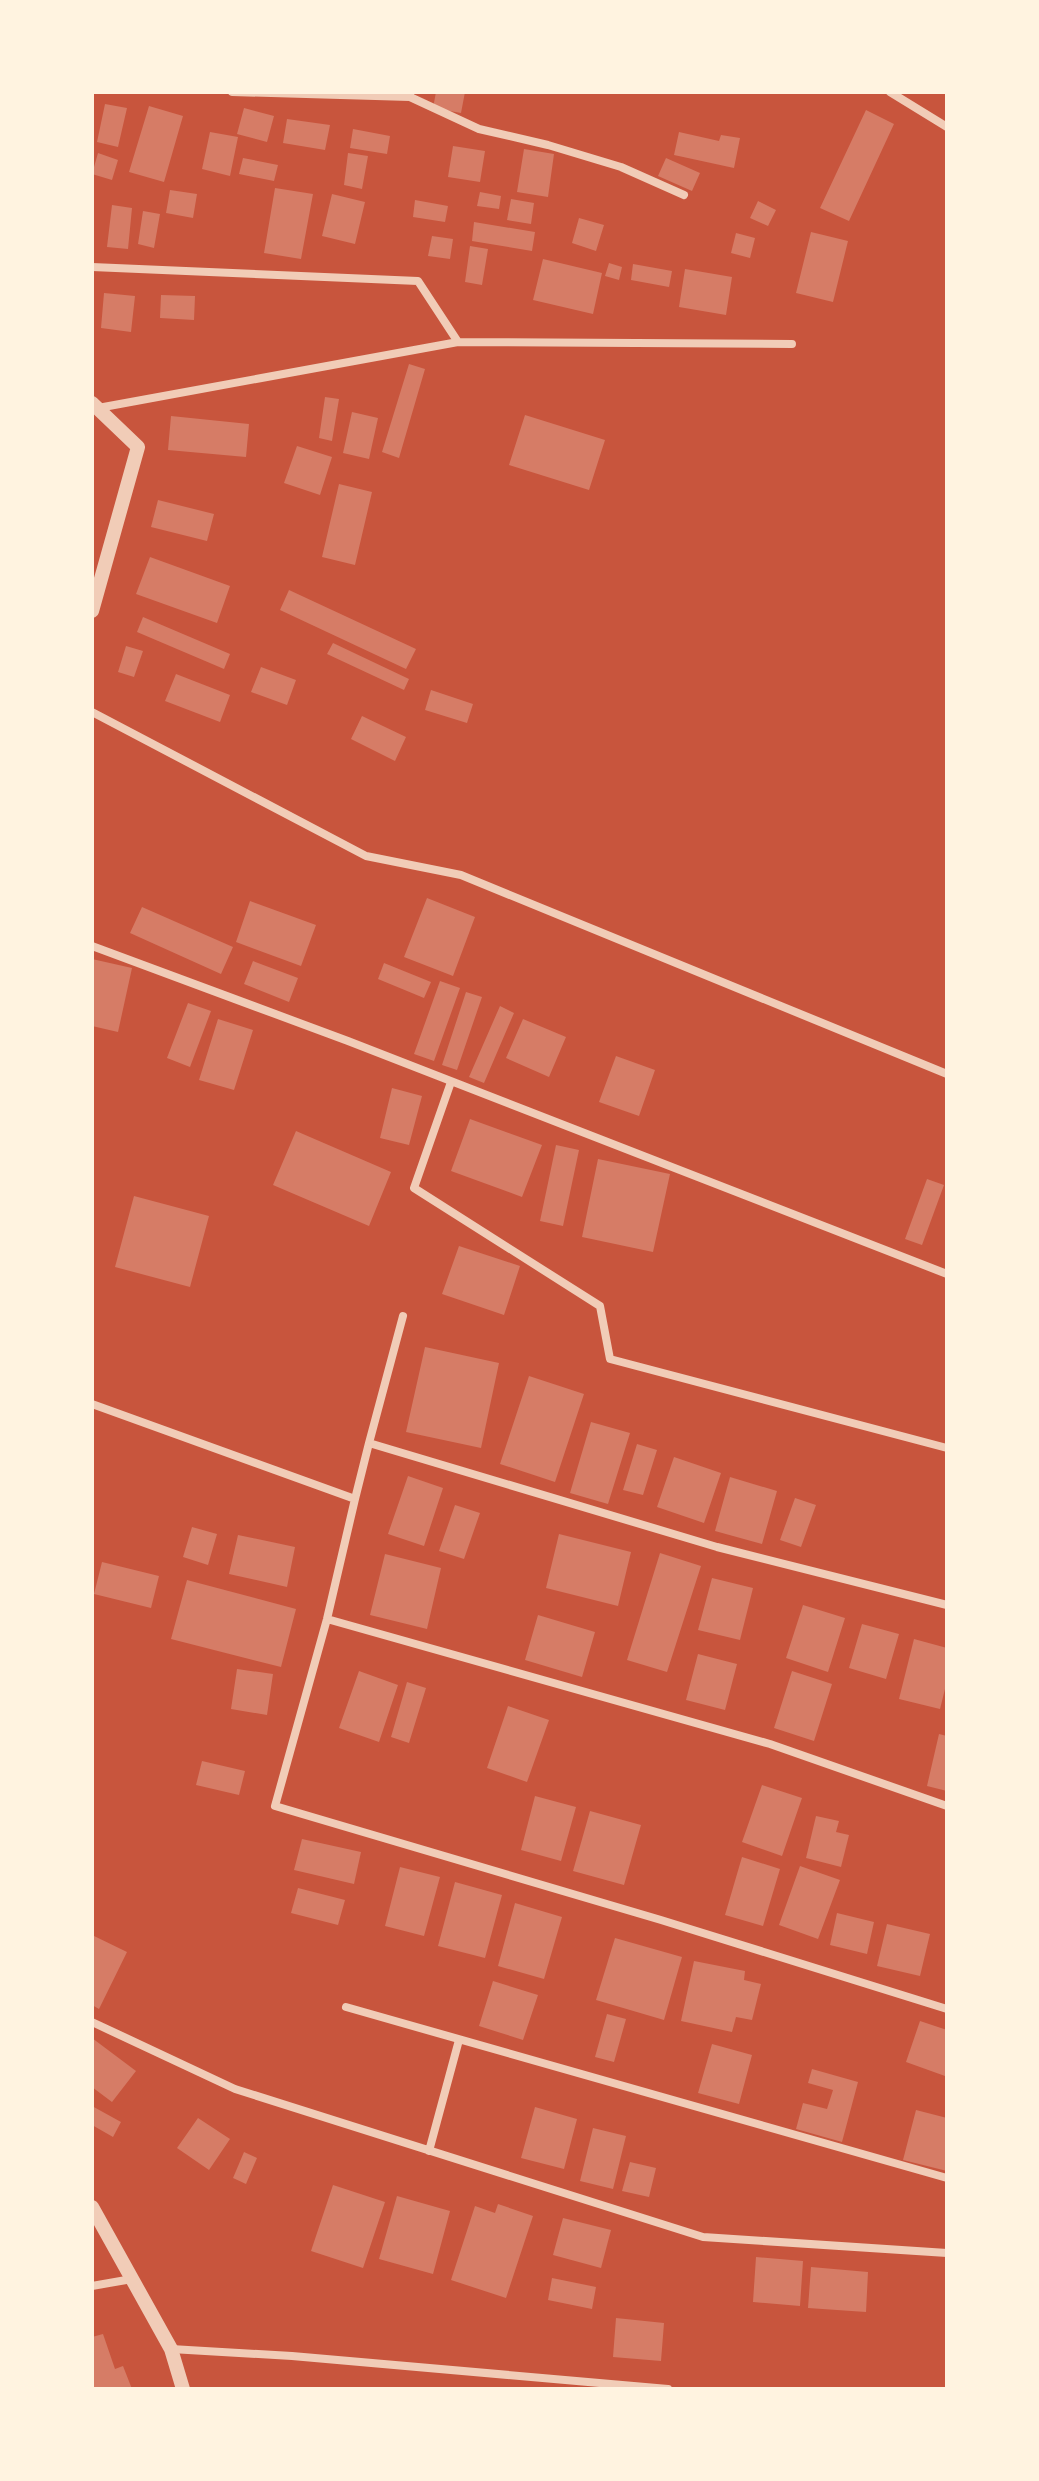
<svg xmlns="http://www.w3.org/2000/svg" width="1039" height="2481" viewBox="0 0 1039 2481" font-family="'Public Sans',sans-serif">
	<rect width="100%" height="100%" fill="#c8553d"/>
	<path fill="#d67c66" d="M436,92H465L461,113L433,108Z
		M105,104L127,108L118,147L97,142Z
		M149,106L183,116L164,182L129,172Z
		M244,108L274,116L267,142L237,134Z
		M866,110L894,124L849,221L820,208Z
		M287,119L330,125L325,150L283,143Z
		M353,129L390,136L387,154L350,148Z
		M210,132L238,137L230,176L202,169Z
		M679,132L719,141L721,135L740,138L734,168L674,155Z
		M453,146L485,151L480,182L448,177Z
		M524,149L554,154L548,197L517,192Z
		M98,153L118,160L112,180L92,174Z
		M348,153L368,156L362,189L344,185Z
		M243,158L278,165L274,181L239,174Z
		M666,158L700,173L692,191L658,176Z
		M275,188L313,194L301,259L264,253Z
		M170,190L197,194L193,218L166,213Z
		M480,192L501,196L499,209L477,206Z
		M332,194L365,202L355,244L322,236Z
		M511,199L534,203L531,224L507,220Z
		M415,200L448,206L445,222L413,217Z
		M758,201L776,210L768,226L750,218Z
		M112,205L132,208L128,249L107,247Z
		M143,211L160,214L154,248L138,244Z
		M579,218L604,225L596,251L572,243Z
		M474,222L535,232L532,251L472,241Z
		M811,232L848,241L833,302L796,293Z
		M736,233L755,238L750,258L731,253Z
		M432,236L453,239L450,259L428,256Z
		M470,246L488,249L482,285L465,282Z
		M543,259L602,273L593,314L533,300Z
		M609,263L622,267L619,280L605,276Z
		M633,264L672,271L669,287L631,280Z
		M685,269L732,277L726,315L679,307Z
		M104,293L135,296L131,332L101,328Z
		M161,295L195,296L194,320L160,318Z
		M409,364L425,369L399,458L382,452Z
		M325,397L339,399L332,441L319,438Z
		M352,412L378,418L369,459L343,453Z
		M525,415L605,440L589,490L509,465Z
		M171,416L249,424L246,457L168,450Z
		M297,446L332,457L320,495L284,483Z
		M339,484L372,492L355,565L322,557Z
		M158,500L214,514L207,541L151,527Z
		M150,557L230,586L217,623L136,594Z
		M289,590L416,649L406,669L280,610Z
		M143,617L230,654L224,669L137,632Z
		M333,643L409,679L404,690L327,654Z
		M126,646L143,651L134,677L118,672Z
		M261,667L296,680L287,705L251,692Z
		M176,674L230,695L220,722L165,701Z
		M431,690L473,704L467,723L425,710Z
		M362,716L406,737L395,761L351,739Z
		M427,898L475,917L453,976L404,957Z
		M250,901L316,925L301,966L236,942Z
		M142,907L233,947L221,974L130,933Z
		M92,959L132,968L118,1032L92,1026Z
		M253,961L298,978L289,1002L244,984Z
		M384,963L431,982L424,998L378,979Z
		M440,981L460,988L434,1061L414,1054Z
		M466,992L482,997L457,1070L442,1065Z
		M188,1003L211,1011L190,1067L167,1058Z
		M500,1006L514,1013L484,1083L469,1077Z
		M218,1019L253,1030L234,1090L199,1080Z
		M523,1019L566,1037L549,1077L506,1058Z
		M616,1056L655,1070L639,1116L599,1102Z
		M392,1088L422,1096L409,1145L380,1138Z
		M470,1119L542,1145L522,1197L451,1171Z
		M296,1131L391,1172L369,1226L273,1185Z
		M556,1145L579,1150L563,1226L540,1221Z
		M598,1159L670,1174L653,1252L582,1237Z
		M927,1179L944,1185L922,1245L905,1239Z
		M134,1196L209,1216L190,1287L115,1267Z
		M459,1246L520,1266L504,1315L442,1294Z
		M425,1347L499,1363L481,1448L406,1432Z
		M529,1376L584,1394L555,1482L500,1464Z
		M591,1422L630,1433L608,1504L570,1493Z
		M637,1444L657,1450L643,1495L623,1490Z
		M674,1457L721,1473L704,1523L657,1507Z
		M408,1476L443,1488L424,1546L388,1534Z
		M730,1477L777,1491L762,1544L715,1531Z
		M795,1498L816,1505L801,1547L780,1540Z
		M455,1505L480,1513L464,1559L439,1551Z
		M192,1527L217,1534L208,1565L183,1557Z
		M559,1534L631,1552L618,1606L546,1588Z
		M238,1535L295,1547L287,1587L229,1574Z
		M660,1553L701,1566L667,1672L627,1660Z
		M385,1554L441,1568L427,1629L370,1615Z
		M102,1562L159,1576L151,1608L94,1594Z
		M712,1578L753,1588L740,1640L698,1630Z
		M187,1580L296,1609L281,1667L171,1639Z
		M803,1605L845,1618L828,1672L786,1658Z
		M538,1615L595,1632L582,1677L525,1660Z
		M862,1624L899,1634L886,1679L849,1668Z
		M914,1639L947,1648V1681L940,1709L899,1699Z
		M698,1654L737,1664L725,1710L686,1700Z
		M237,1669L273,1674L267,1715L231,1709Z
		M359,1671L398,1685L379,1742L339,1728Z
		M792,1671L832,1684L814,1741L774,1728Z
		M407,1682L426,1688L409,1743L391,1737Z
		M508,1706L549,1720L527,1782L487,1768Z
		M939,1734L947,1736V1791L927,1786Z
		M202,1761L245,1771L239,1795L196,1785Z
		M762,1785L802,1798L782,1856L742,1842Z
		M535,1796L576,1807L561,1861L521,1850Z
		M590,1811L641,1825L624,1885L573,1871Z
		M816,1816L839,1821L836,1832L849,1835L841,1867L806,1858Z
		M302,1839L361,1852L354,1884L294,1870Z
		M742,1857L780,1869L763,1926L725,1915Z
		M800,1866L840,1880L818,1939L779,1925Z
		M400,1867L440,1877L424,1936L385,1926Z
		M455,1882L502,1895L485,1958L438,1946Z
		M298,1888L345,1900L338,1925L291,1913Z
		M515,1903L562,1917L544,1979L498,1966Z
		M837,1913L874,1922L867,1954L830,1945Z
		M887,1924L930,1934L920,1976L877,1966Z
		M92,1935L127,1952L99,2009L92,2005Z
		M615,1938L682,1957L664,2020L596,2000Z
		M694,1961L745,1971L744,1980L761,1984L752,2020L736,2017L732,2032L681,2021Z
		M493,1981L538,1995L523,2040L479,2026Z
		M607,2014L626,2019L614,2062L595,2057Z
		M920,2021L947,2030L945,2076L906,2062Z
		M92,2038L136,2071L112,2102L92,2087Z
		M712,2044L752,2055L739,2104L698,2093Z
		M812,2069L858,2082L842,2142L796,2129L803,2103L827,2109L833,2090L808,2083Z
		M92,2106L121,2122L113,2137L92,2125Z
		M535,2107L577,2119L564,2169L521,2158Z
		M916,2110L947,2118V2171L903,2160Z
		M198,2118L230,2139L209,2170L177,2148Z
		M593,2128L626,2136L613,2189L580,2181Z
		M244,2152L257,2158L246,2184L233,2178Z
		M630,2162L656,2168L649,2197L622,2191Z
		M333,2185L385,2202L363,2268L311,2251Z
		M397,2196L450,2211L433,2274L379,2259Z
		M498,2204L533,2216L506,2298L451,2280L475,2206L495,2213Z
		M563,2218L611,2230L601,2268L553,2255Z
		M756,2257L803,2261L800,2306L753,2302Z
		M811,2267L868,2272L866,2312L808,2308Z
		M552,2278L596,2287L592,2309L548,2300Z
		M616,2318L664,2323L661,2361L613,2357Z
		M103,2334L115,2369L123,2366L132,2389H94L92,2337Z"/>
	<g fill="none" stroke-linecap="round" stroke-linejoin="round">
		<path stroke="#f1ccb7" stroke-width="8" d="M232,92L410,97
			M410,92V97L479,129L548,145L621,167L684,195
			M890,92L947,127
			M92,267L418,281L458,342
			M98,408L458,342L792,344
			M92,712L366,856L461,875L947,1074
			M92,946L348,1041L947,1274
			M451,1082L414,1188L600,1306L610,1359L947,1448
			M92,1404L355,1499L369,1443L717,1547L947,1605
			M369,1443L403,1316
			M355,1499L327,1619L275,1806L661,1920L947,2009
			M327,1619L770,1744L947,1806
			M346,2007L947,2178
			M92,2022L235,2089L703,2237L947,2253
			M429,2151L459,2040
			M92,2286L132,2279
			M171,2349L292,2356L668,2389"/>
		<path stroke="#f1ccb7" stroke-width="14" d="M92,403L138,447L92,611
			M92,2207L171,2349L183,2389"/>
	</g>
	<rect width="1039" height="2481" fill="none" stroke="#fff3e0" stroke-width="188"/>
</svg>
